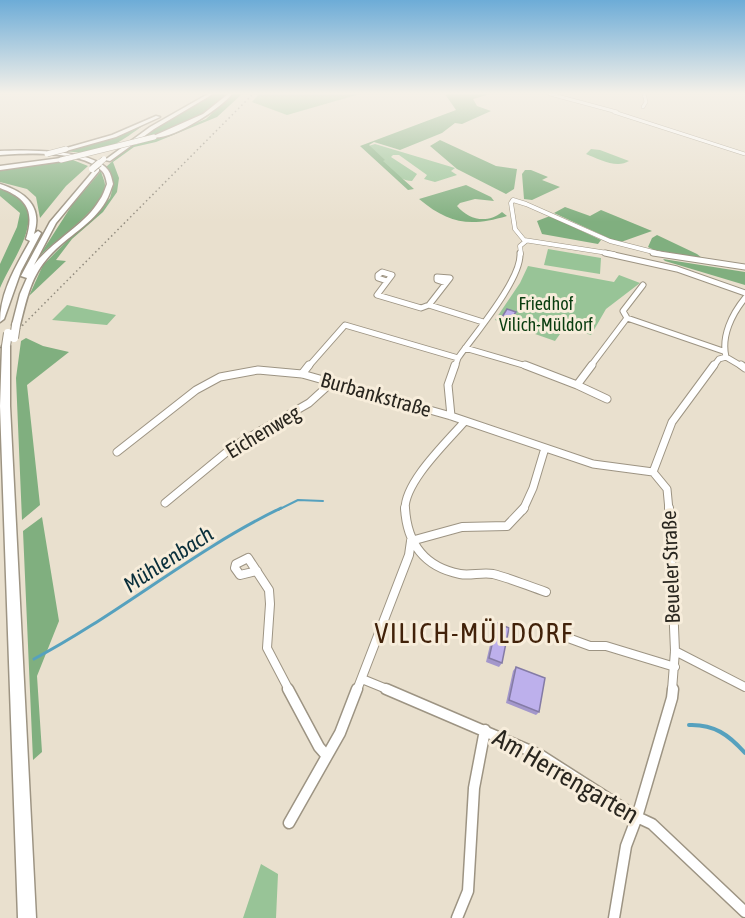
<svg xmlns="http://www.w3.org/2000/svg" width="745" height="918" viewBox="0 0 745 918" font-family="'Asap Condensed',sans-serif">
	<rect width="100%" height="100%" fill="#e9e0ce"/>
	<path fill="#98c497" d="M259,94H360L287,115L252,102Z
		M375,144L455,168L451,171L457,175L435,182L424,179L427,175L399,155H393L391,157L417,174L412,181C395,181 378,158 365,147Z
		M591,149L600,150L629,161C617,169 598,159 586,154Z
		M548,249L601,258L600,274L544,265Z
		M528,266L614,282L619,275L640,283L606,309L591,335L565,327L555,341L495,320L520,283Z
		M67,305L116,315L107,325L52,320Z
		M261,864L278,874L276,918H243Z"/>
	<path fill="#80af7f" d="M215,94H226C204,121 168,131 135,142L173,117Z
		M233,94H242L217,117L156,142L134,147L113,162L119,178L117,192L103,212L72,239L56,260L66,261L29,296L43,265L110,198C114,185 114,177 106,167L128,147L170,134L206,119Z
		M445,94H490L473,99L477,106L491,111L462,124L455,123L442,133L400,150L374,142L369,145L385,160L383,161L414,189L408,190L360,146L456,110Z
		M144,125C118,143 101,158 67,151L97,143Z
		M440,140L496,166L517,169L514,189L506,194L457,169L430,146Z
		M73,160L88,166L66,186L40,218L36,197L27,189L0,182V169Z
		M525,170H531L548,177L542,180L560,187L532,200L524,199L522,174Z
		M101,171C102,176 105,181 105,185C105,208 53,241 38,258L72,205Z
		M466,185L491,197L494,201L475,199L460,203L457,206C469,220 487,224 502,212L507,216C470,227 449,224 419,199Z
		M0,189C57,205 13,256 0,288V264L17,227L20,213L0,196Z
		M565,207L590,216L601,210L652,231L621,242L615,241L554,213Z
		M550,216L601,240L598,244L542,234L537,221Z
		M657,235L697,254L702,258L654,250L648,247L652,238Z
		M663,259L745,272V285L665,261Z
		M26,338L43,346L69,352L27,385L40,505L22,520L16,378L21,341Z
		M42,517L59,621L37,676L42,752L33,760L23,531Z"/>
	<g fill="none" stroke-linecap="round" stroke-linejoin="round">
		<path stroke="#56a1be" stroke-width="2" d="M278,510L298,500L323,501"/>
		<path stroke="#56a1be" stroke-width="3" d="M34,659C119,614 194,550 281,508"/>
		<path stroke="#56a1be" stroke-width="4" d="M689,725C714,724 729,735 745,753"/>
		<g stroke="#9d9483" stroke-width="4">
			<path id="minor-far5" d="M550,94L617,112
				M643,107L646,102L644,94
				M614,112L745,154"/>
		</g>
		<g stroke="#9d9483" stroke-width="5">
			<path id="minor-far4" d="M521,254L520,246L526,241
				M614,254L524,240L515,229L511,203L513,200L526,204L610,241L661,254"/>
		</g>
		<g stroke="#9d9483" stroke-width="7">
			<path id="minor-far3" d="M605,253L677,269L745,293
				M653,253L745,267
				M387,281L378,278V275L382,272L392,275L377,295L421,308L429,305L483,322
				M429,305L450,278L437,277V280L446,283
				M627,318L623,311L643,285
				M465,348L530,367
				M726,357L743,367
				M308,367L345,325L458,358
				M455,367L458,358C474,335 522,279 520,253
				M590,367L627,318L723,351
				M713,367L719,359L726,357C721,336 732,314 745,298"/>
		</g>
		<g stroke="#9d9483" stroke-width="9">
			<path id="minor-far2" d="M525,365L577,385L592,365
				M741,365L745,368
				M302,374L309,365
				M577,385L607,399
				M451,416L448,385L455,365
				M117,452L196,390L220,377L258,370L302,374L451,416L593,464L653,472
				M653,472L672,422L714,365
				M653,472L667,489L669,510
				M165,503L234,446L309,403L331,383
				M405,510C404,482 447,442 465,421
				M523,510L533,488L545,448"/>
		</g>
		<g stroke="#9d9483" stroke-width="10">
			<path id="minor-far1" d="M405,508C407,543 424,567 460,574C470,576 482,572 493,574C510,578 528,586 546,592
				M669,508L675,651L672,690
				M411,541L462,527L507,526L524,508
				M257,571L240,575L235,568L236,564L248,558L269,590L270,604L267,648L289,690
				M560,635L590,646H606L675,667
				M675,651L745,687
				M362,679L389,690
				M357,690L409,555L411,541"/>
		</g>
		<g stroke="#9d9483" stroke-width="13">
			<path id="minor" d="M288,689L319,747L326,755
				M386,689L540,755L637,817L652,824L745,912
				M289,823L340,733L357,689
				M457,918L468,891L474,788L485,730
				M614,918L626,846L637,817L672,698L673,689"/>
		</g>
		<g stroke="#9d9483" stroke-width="3">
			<path id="highway" d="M208,94H213L154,129L110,161L105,160L150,127Z
				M228,94H232C220,109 170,142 151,137L203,114Z
				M156,116L160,117L116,137L66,151L63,149L112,135Z
				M0,151C25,150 92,149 108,170C111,174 112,180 113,184C111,189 109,196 106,201C92,226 63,238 46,260C30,279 26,302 20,325L16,328L12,325L20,294L27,278L21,276L50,222L95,169H99V171L56,223L34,265C52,241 85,225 99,201C103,196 105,189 107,184C106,179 105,174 102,171C82,150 26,153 0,155Z
				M61,158L64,160L63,161L0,170V166Z
				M0,184C25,192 43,206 34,234L38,231L41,233L21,271L4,319L0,322C0,292 16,266 30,241L26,239C35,211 27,198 0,188Z
				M6,343L10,346V406L36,918H18L0,406L2,346Z"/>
		</g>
		<use href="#minor-far5" stroke="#fff" stroke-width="3"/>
		<use href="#minor-far4" stroke="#fff" stroke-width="4"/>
		<use href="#minor-far3" stroke="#fff" stroke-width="5"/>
		<use href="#minor-far2" stroke="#fff" stroke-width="7"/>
		<use href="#minor-far1" stroke="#fff" stroke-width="8"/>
		<use href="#minor" stroke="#fff" stroke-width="10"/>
		<use href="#highway" fill="#fff" fill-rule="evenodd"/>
		<path stroke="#918b7e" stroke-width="1.5" stroke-dasharray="1.5 3" stroke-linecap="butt" d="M0,348L253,94"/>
		<g stroke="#9d9483" stroke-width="6" stroke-linecap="butt">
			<path id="highway-bridge-far2" d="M47,154L66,149
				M61,160L154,137
				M97,165L104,159"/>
		</g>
		<g stroke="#9d9483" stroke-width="8" stroke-linecap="butt">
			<path id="highway-bridge-far1" d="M92,169L99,163"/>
		</g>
		<g stroke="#9d9483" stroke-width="10" stroke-linecap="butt">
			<path id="highway-bridge" d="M14,338L16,325
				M6,346L8,333"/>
		</g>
		<use href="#highway-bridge-far2" stroke="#fff" stroke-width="5"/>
		<use href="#highway-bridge-far1" stroke="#fff" stroke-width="6"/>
		<use href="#highway-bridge" stroke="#fff" stroke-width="8"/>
	</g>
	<path fill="#a397cb" d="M515,316L510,324L501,321L502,317Z
		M497,623L502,663L499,667L486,662L494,628Z
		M516,667L539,712L536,715L506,703L513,671Z"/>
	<path fill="#bdb0ec" stroke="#847ba5" stroke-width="1.5" d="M507,309L516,312L511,319L502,317Z
		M497,623L509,628L502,663L489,658Z
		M516,667L545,678L539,712L509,700Z"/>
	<linearGradient id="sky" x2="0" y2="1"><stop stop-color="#6dacd7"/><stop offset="0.42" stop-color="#f5f1e9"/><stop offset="1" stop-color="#f5f1e9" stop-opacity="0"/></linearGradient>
	<rect width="745" height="222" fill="url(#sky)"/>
	<g text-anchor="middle" stroke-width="6" stroke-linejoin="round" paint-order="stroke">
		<g font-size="18" fill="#093d0f" stroke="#f7eddb">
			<text x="546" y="310">Friedhof<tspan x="546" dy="21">Vilich-Müldorf</tspan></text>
		</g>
		<g font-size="21" fill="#29261f" stroke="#f7eddb">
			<text transform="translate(376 395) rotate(16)" y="7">Burbankstraße</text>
			<text transform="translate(263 432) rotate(-31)" y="7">Eichenweg</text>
			<text transform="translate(671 567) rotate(-92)" y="7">Beueler Straße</text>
		</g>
		<g font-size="22" font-style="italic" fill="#0a2f3b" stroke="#f7eddb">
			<text transform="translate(168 559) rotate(-33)" y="8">Mühlenbach</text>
		</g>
		<g font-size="26" fill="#29261f" stroke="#f7eddb">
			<text transform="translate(566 776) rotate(30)" y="9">Am Herrengarten</text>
		</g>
		<g font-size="28" letter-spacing="1.5" fill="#42220a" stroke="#f7eddb">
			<text x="474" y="643">VILICH-MÜLDORF</text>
		</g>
	</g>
</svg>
